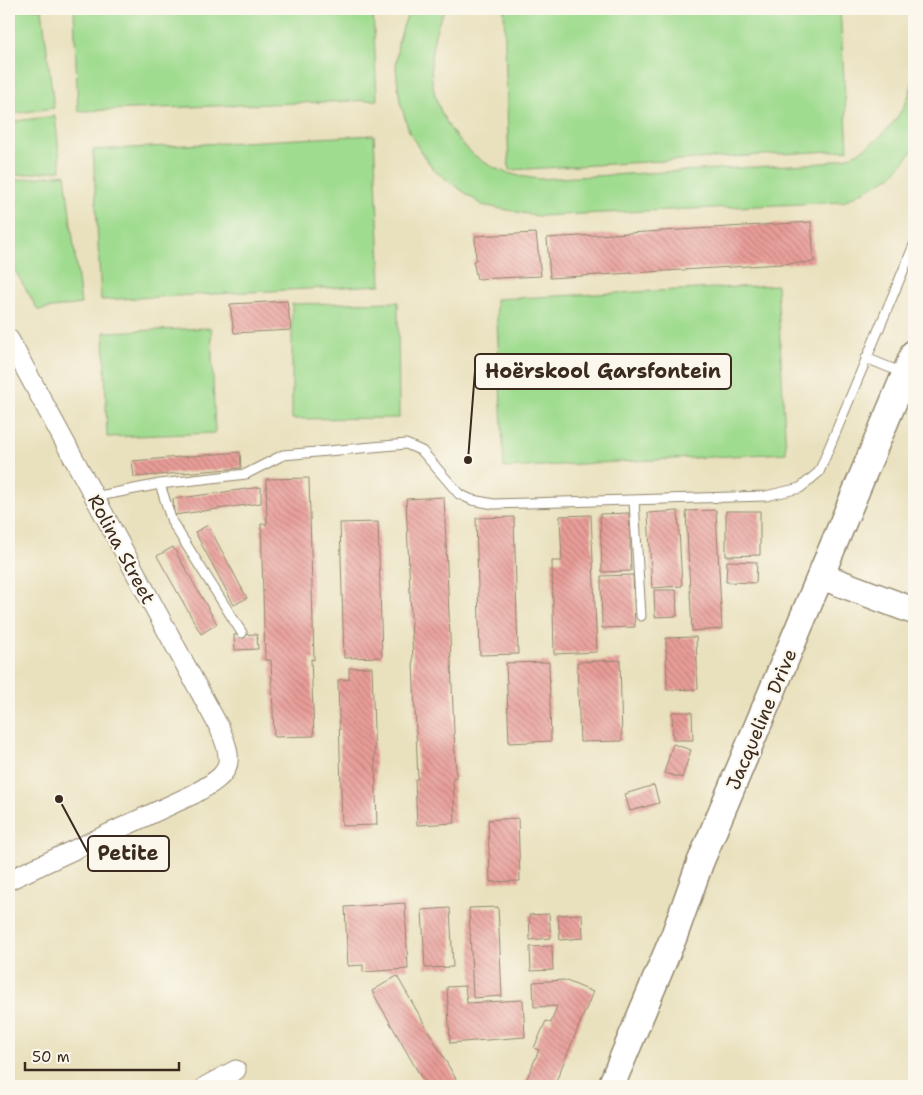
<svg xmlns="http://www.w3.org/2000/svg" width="923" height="1095" viewBox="0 0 923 1095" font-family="'Shantell Sans',sans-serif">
	<defs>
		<pattern id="building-back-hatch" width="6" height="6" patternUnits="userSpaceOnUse" patternTransform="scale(1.25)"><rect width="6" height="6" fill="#e99d99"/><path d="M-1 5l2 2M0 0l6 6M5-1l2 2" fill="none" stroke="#be807c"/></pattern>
	</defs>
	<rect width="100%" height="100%" fill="#fbf7ec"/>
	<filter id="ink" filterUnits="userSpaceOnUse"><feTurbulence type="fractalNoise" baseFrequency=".02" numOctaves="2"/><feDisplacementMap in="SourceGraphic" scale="10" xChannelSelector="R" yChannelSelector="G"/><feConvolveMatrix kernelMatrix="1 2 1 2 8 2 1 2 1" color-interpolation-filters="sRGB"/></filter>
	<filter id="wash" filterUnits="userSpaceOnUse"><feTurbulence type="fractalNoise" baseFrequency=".0096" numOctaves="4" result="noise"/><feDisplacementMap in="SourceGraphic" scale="20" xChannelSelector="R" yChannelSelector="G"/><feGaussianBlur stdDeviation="1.12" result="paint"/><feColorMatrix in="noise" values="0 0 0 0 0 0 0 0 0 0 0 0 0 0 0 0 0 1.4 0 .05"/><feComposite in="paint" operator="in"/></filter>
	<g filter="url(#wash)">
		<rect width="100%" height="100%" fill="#e9e1be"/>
		<path fill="#a0dc90" stroke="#6e8357" d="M9,9H42L54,108L9,114Z
			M74,9H373L377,100L78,111Z
			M410,9H446C439,19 435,32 433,45C424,91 447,142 489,165C505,174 522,177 540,179L825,163C833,161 841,159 848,157C882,143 909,111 914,75V149L892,176L843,202L538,216L482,205L436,172L422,154L409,131L400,102L396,68L398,43L404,24Z
			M504,9H840L848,150L509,170Z
			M55,116L61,170L9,176V122Z
			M374,135L381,285L101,300L93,150Z
			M65,174L81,304L38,310L9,260V181Z
			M777,285L786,453L504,468L496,299Z
			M398,302L399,418L292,419V304Z
			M211,328L215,433L107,437L104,332Z"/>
		<g id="blocks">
			<path fill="url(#building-back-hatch)" d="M811,222L814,262L550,278L547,238Z
				M536,233L541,276L477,279L473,261L476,260L475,236Z
				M287,301L291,330L234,333L230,304Z
				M240,452L241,468L134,477L132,461Z
				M309,478L314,660L311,659L314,736L274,737L271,660H265L261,524H267L266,479Z
				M261,487V503L174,515L173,499Z
				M444,497L456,778H453L455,823L417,825L415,779H418L406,499Z
				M716,510L722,629L692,631L686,511Z
				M678,511L682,586L652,588L648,513Z
				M726,511H760V555L726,556Z
				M629,513L631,571L602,572L600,514Z
				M591,515L597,652L554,654L552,561H562L560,516Z
				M514,517L518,654L480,655L476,518Z
				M378,522L382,657L344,658L340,523Z
				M208,525L247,598L234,605L195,532Z
				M173,547L217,624L201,634L157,556Z
				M727,561L757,562L756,583L726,582Z
				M633,575L635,627L602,628L601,576Z
				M654,590H676L677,616L655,617Z
				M257,634L258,649L235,650L234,635Z
				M696,637L698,689L667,690L666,638Z
				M620,660L622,741L580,742L577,662Z
				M549,662L551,741L509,743L506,663Z
				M372,667L377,825L342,826L338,680L349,679V668Z
				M672,712H692L693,740H673Z
				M673,744L691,750L682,778L664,773Z
				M654,785L659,803L630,811L625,794Z
				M518,818L520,881L490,882L488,820Z
				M405,903L408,969L363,972V965L348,966L345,907Z
				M498,907L502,996L473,998L469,908Z
				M450,908L453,967L425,968L422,910Z
				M549,914L551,938L530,940L529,915Z
				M582,914L583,938L560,940L558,915Z
				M552,946L553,970L531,971L530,947Z
				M397,976L460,1086H426L372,991Z
				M564,980L593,992L554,1086H532L525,1083L539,1050L534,1048L546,1021L551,1023L557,1006L534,1007L533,982Z
				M465,986L467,1003L523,1000L525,1037L450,1043L447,987Z"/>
		</g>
	</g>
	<g filter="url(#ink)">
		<use href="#blocks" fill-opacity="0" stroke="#92866e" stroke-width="1"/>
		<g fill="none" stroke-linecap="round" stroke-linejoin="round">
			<g stroke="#92866e" stroke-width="11">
				<path id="lane" d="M866,358L903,373
					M160,484L172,522L242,633
					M94,497L160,484L246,474L283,455L406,444L422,451L459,494L472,500L494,504L766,496L800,488L819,472L914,245
					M634,501L641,616"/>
			</g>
			<g stroke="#92866e" stroke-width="21">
				<path id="street" d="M9,339L219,727C237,767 229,774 194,794L9,880
					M206,1086L236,1070"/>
			</g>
			<g stroke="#92866e" stroke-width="29">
				<path id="secondary" d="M821,576L914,611
					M611,1086L674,936L700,863L914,353"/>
			</g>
			<use href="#lane" stroke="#fff" stroke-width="9"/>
			<use href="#street" stroke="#fff" stroke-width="19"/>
			<use href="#secondary" stroke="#fff" stroke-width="26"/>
		</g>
	</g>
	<g text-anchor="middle" stroke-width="4.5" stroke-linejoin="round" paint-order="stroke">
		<g font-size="19" fill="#3b2a1e" stroke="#fbf7ec">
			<text transform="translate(122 549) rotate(62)" y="7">Rolina Street</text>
			<text transform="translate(761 719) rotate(-67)" y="7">Jacqueline Drive</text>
		</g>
	</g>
	<path fill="none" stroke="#3b2a1e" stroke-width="2" d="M468 460L475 371M59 799L88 853"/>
	<g fill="#3b2a1e" stroke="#fbf7ec" stroke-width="2">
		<circle cx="468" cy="460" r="5"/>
		<circle cx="59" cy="799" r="5"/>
	</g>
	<g fill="#fbf7ec" stroke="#3b2a1e" stroke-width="2">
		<rect x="475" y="354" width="256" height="35" rx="5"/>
		<rect x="88" y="836" width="81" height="35" rx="5"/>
	</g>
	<g font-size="20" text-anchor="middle" font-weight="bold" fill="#3b2a1e">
		<text x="603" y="378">Hoërskool Garsfontein</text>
		<text x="128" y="860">Petite</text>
	</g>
	<rect width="923" height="1095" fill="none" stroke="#fbf7ec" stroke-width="30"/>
	<path d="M25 1062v8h154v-8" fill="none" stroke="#3b2a1e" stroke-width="2.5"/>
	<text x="32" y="1062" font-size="15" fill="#3b2a1e" stroke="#fbf7ec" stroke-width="4" paint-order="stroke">50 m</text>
</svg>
